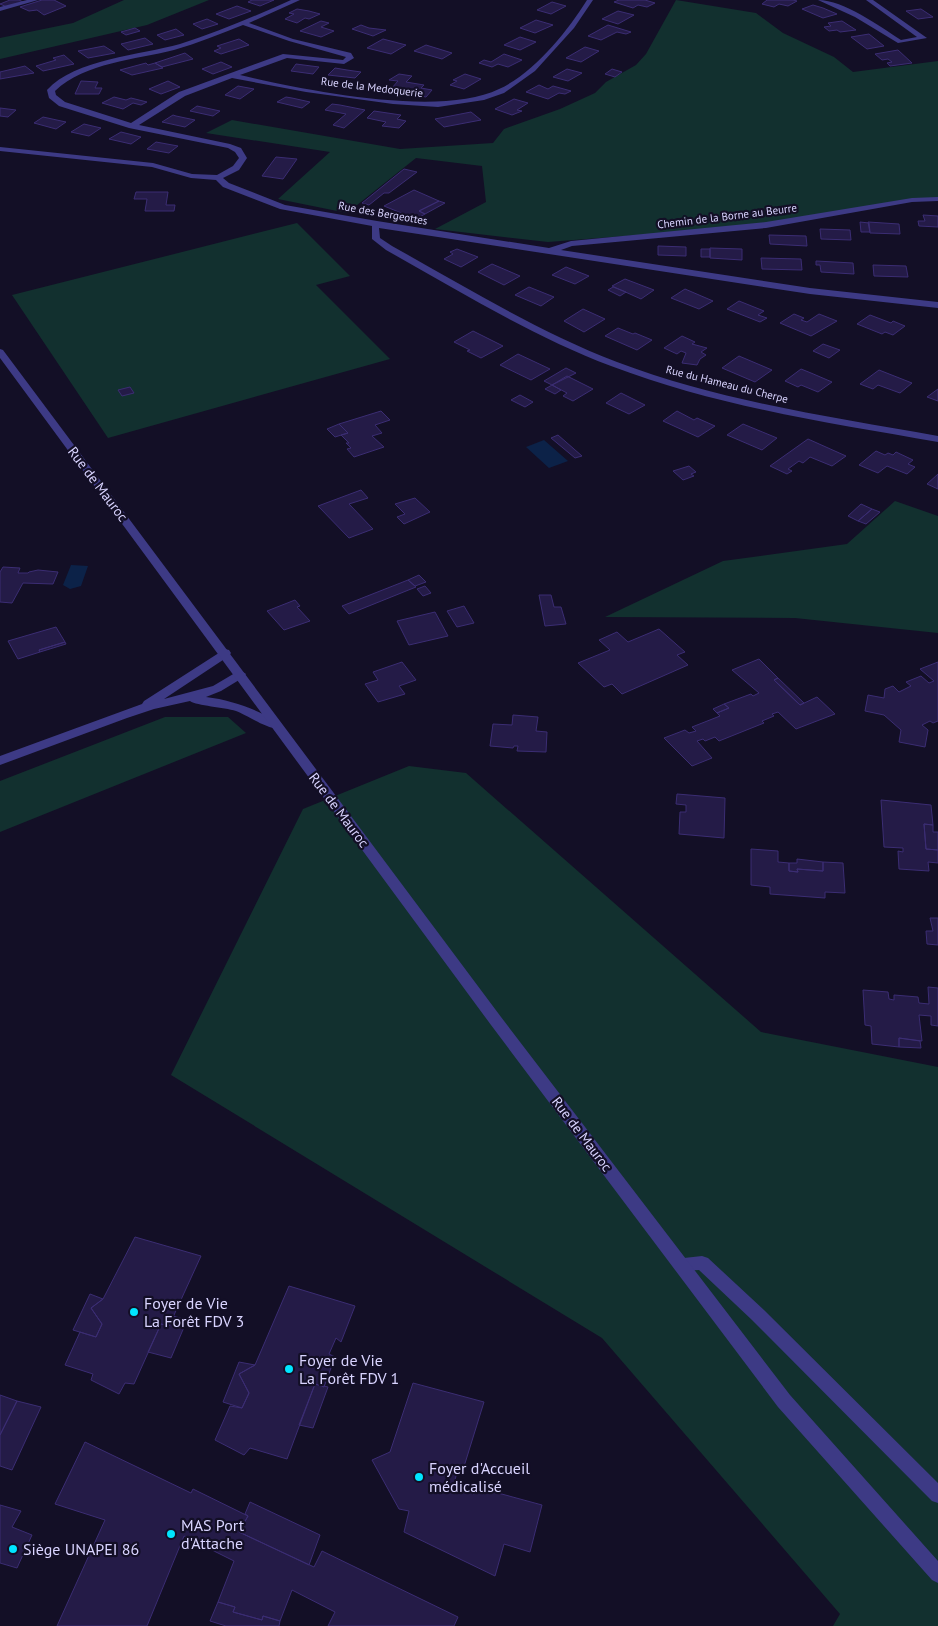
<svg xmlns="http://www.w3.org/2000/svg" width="938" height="1626" viewBox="0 0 938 1626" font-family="'PT Sans',sans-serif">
	<rect width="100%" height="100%" fill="#130f26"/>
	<path fill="#12302f" d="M124,0H209L147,25L0,59V38L73,23Z
		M676,0L756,13L783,33L834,57L853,72L938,61V199L912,200L766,225L548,242L435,229L486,202L482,166L416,158L347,213L278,199L330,152L206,133L232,120L400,149L493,143L504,129L560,109L595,93L606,82L636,65L646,54Z
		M297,223L350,276L316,285L390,359L108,438L12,295Z
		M895,501L938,516V633L795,618L605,617L723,561L847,544Z
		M165,717H228L246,733L0,832V781Z
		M409,766L466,773L761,1032L938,1067V1626H833L840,1614L602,1338L171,1075L303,809Z"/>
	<path fill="#0c2248" d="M544,440L568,461L549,468L526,447Z
		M71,565L88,566L81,586L70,589L63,585Z"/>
	<path fill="#241b47" stroke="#3b2d73" d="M10,0H19L23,2L7,7L0,4Z
		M42,0H54L66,6L44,15L37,10L29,11L20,7Z
		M252,0H274L260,6L248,2Z
		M619,0H645L655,3L647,7L638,5L633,8L614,2Z
		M767,0H793L797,1L788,6L779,4L774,7L762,4Z
		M552,2L566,6L551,14L537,10Z
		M813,5L823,8L837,14L823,18L802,9Z
		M237,6L251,11L229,19L216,14Z
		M297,9L309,11L320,14L309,19L305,18L297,23L285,19L294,14L289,13Z
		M921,9L933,17L918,19L906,11Z
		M618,11L634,15L618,24L602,19Z
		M207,19L218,24L202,29L193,24Z
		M536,20L553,25L535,33L520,28Z
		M321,21L329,23L321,27L334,31L321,37L300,31Z
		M842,21L856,30L840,32L837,30L829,31L824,27L831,26L828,23Z
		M361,25L369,28L386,30L373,36L352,29Z
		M608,25L631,32L626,34L617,32L601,40L588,36Z
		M135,28L140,31L126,35L121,32Z
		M176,29L184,35L165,40L157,35Z
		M869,34L884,46L867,49L851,37Z
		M520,37L536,42L520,50L504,45Z
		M145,38L153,44L128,50L121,44Z
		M239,39L249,45L221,54L214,51L221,48L217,46Z
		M383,39L406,45L391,54L367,48Z
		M426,45L452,53L442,59L414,51Z
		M104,46L115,53L88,58L78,51Z
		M585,47L599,51L581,62L566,58Z
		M898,50L912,63L890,66L887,63L892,62L888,59L882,60L875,54Z
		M185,53L193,59L162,67L155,63Z
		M504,54L522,60L508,67L498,64L492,67L479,63L484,60L491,62Z
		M64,55L74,64L43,71L36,66L56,60L53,58Z
		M221,62L232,67L213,74L202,69Z
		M146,63L148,65L155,63L163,68L132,75L120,70Z
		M296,64L319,67L313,74L291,71Z
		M25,66L34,73L0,79V72Z
		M335,68L347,70L361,72L355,78L328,75Z
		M567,69L582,73L568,81L553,77Z
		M612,69L622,72L615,77L605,74Z
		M399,74L412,76L406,82L424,85L421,88L432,90L426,97L414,95L416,93L391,89L398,81L389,80Z
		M465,74L481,79L464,89L450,85L457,81L453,80Z
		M81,81L98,82L95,88H102L99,94H75Z
		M168,81L180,87L161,94L149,89Z
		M539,85L548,89L553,86L571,91L565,94L559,93L548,99L526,92Z
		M238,86L254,89L240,99L225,95Z
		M114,97L126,100L131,98L147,102L141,105L133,103L123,109L102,103Z
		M286,97L292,98L310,102L302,108L277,102Z
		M514,99L528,103L517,110L522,111L512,115L495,109Z
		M332,104L340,105L365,110L344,128L333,125L346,114L325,110Z
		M197,106L220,111L213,116L190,111Z
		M0,108L16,110L8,117L0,116Z
		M374,111L401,115L397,119L406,121L399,128L382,126L386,122L367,118Z
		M471,112L481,120L444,127L435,119Z
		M173,115L176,116L195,120L185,127L162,122Z
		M43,117L66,122L56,129L34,123Z
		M84,124L101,128L89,136L71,132Z
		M121,132L141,137L131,144L109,139Z
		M156,142L178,146L169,153L147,149Z
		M276,157L297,159L283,179L262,176Z
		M404,169L417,172L389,193H384L369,205L362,203Z
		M414,190L439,201L419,211L425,214L416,219L384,206Z
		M136,192H168L166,205H175L174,211H145L147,199H134Z
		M439,201L445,203L425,214L419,211Z
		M923,215L938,216V227L919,226L918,221H925Z
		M860,222L869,223L870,232H861Z
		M868,222L899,224L900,234L870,233Z
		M820,229L850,230L851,240L821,239Z
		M769,235L806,236L807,246L770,244Z
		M658,246L686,247V256L658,255Z
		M710,248L742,249V260L710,258Z
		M457,249L478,257L461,267L444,259L453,254L450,252Z
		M701,249H710V257H701Z
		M761,258L801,259L802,270L762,269Z
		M816,261L853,263L854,274L821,272L820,265H816Z
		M492,264L520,276L504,285L478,272Z
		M873,265L906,266L908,277L874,276Z
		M566,267L589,276L575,284L552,275Z
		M625,279L654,290L641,299L612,286Z
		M529,287L554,297L541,306L515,295Z
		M613,287L626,292L620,296L608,290Z
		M685,289L713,301L699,309L671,298Z
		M739,301L764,311L758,315L767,318L760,322L727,309Z
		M583,309L605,319L584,332L564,321Z
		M794,314L804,318L801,320L807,322L819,314L837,321L811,336L780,323Z
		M870,315L891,323L893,321L905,326L893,335L885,332L882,334L857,324Z
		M618,328L633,334L635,333L652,340L637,350L605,336Z
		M473,331L503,346L481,358L467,351L470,350L454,342Z
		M682,336L695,342L692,344L707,348L701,352L706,355L700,359L697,365L682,363L686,353L681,351L677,354L664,348Z
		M823,344L840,350L829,358L813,351Z
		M518,354L550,369L531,380L500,365Z
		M739,356L772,370L755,382L722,368Z
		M566,368L576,373L552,385L544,381Z
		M801,369L811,373L832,382L818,392L801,385L798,387L785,381Z
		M879,370L912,383L900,393L878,385L873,389L860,384Z
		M567,376L593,389L573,401L563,396L567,393L552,385Z
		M552,385L561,390L555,394L545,389Z
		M130,387L134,393L122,396L118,390Z
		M938,389V401L927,397Z
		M621,393L645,405L629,414L606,403Z
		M520,395L533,402L525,407L511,400Z
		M381,411L390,420L375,425L382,433L372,436L384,447L354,457L347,449L351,448L346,443H349L341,435L348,433L339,424Z
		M677,411L694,420L697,418L715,426L698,437L663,421Z
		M339,424L348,433L335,437L327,429Z
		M743,424L777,438L762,450L727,435Z
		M558,435L582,456L575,458L551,438Z
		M808,439L846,456L832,466L810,457L803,463L799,461L788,469L792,471L787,474L770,466Z
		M876,451L885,455L888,453L893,455L896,452L913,460L908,464L915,467L907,474L887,466L878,473L859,465Z
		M689,466L696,472L691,474L694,476L683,480L673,471Z
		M938,474V489L927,484Z
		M361,490L368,498L349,504L373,529L349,538L318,506Z
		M415,498L430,512L404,524L397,517L405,514L395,504Z
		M861,504L872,509L858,521L848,516Z
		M872,509L880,512L866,524L858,521Z
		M3,567L20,568L18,573H28L29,572L38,570L58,572L53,584L23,583L12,603L0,602V572Z
		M419,575L426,582L415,586L408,580Z
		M408,580L416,587L349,614L342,606Z
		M425,586L431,593L423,596L417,589Z
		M539,595H551L554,607H561L566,624L545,626Z
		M295,600L300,606L297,607L310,621L284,630L267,611Z
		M464,606L474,623L457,627L447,611Z
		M435,612L448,636L409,645L397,621Z
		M56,627L65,642L39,650L40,652L18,659L8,641Z
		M659,629L685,652L677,655L688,665L622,694L612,684L604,687L578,663L610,650L599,640L617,632L628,642Z
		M65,642L66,644L40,652L39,650Z
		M759,659L778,678L774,680L800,705L817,697L835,714L796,729L778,712L772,714L774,716L762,721L764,723L719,741L715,737L705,741L703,739L697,741L712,758L692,766L664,738L685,730L689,733L696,731L692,727L720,716L717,713L729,708L724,704L751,694L753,696L759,693L732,670Z
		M402,662L416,680L399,686L405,694L378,702L365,684L378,680L373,672Z
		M938,662V721L933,723L930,721L922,725L928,730L925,747L899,742L901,730L884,715L865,711L868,695L884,698L885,689L893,686L899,692L911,686L906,682L921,676L929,683L934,681L920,669Z
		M778,678L804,703L800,705L774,680Z
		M724,704L729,708L717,713L713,709Z
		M513,715L538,717L536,731L547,732L546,752L517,751L518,746H514L513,748L490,746L493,724L512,725Z
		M677,794L725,798L724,838L679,834L680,812H686V805L676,804Z
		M881,800L931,805L933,825L924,824L926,849L938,850V863L928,862L929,871L899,869L898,851L903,852V848L884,847Z
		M924,824L933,825V832H938V850L926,849Z
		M751,849L778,851V862L789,863V871L798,872L797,869L823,871V862L843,863L845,893L825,892V898L770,894V887L751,885Z
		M797,859L823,862V871L797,869L798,872L789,871V863H797Z
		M930,918H938V945L927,944L926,931H933Z
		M928,987L938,988V1026L931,1025V1016L919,1015L922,1041L899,1038V1047L872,1044L871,1026L865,1025L863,990L888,992L889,999L894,1000V995L918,997L919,1003L929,1004Z
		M899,1038L920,1041L921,1048L899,1047Z
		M135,1237L201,1256L169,1326L161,1324L134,1384L125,1383L119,1394L91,1380L93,1374L65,1365L80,1332L96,1337L102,1324L91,1308L103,1299Z
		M289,1286L355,1306L341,1342L336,1338L329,1354L335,1357L324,1387L315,1384L287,1459L250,1448L244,1455L215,1440L230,1406L242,1408L249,1393L239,1374L255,1365Z
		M90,1294L103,1299L91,1308L102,1324L96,1337L73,1330Z
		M173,1316L187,1320L171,1358L148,1352L161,1324L169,1326Z
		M239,1362L255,1365L239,1374L249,1393L242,1408L223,1402Z
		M413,1383L484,1402L462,1473L457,1472L455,1480L458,1489L474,1494L476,1487L542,1505L530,1552L504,1544L495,1576L404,1532L409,1511L399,1509L372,1460L390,1452Z
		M315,1384L328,1387L313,1428L299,1425Z
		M0,1395L17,1401L0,1435Z
		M17,1401L41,1407L12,1470L0,1466V1435Z
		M85,1442L191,1493L193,1489L248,1516L239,1532L314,1567L322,1551L458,1617L454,1626H328L335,1612L292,1590L280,1621L263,1616L262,1620L233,1612L235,1607L218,1602L234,1561L184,1536L147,1626H57L105,1520L55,1504Z
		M250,1502L320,1535L309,1565L239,1532L248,1516L245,1514Z
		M0,1505L21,1511L12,1527L32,1535L17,1568L0,1563Z
		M218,1602L235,1607L233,1612L262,1620L263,1616L280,1621L279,1626H226L210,1621Z"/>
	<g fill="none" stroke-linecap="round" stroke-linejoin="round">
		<path fill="#3d3a85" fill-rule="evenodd" d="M27,0H38L0,11V7Z
			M291,0H300L249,23L293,39L351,53L354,58L344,64L287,58L240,75C304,90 440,118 499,89C534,73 567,32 587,0H593L574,28L535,71L504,93L484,100L438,107L393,104L306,92L232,78L185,96L139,125L230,144L241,148L247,158L239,170L223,178L229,183L285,205L377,221L549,248L571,241L766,222L912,198L938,197V201L912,202L766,228L572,246L561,250L810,288L938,302V308L810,294L379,228L380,238L392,246C466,287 538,332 617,362C720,401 830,417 938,436V442C828,423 716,406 611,366C532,336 459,291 386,250L372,239V226L280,209L223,187L216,180L191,178L152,167L0,151V147L153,163L192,174L217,175L233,166L239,158L235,152L228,148L129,128L59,106L49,98L47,90C75,59 141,55 180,44C218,32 255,16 291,0ZM243,25L289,41L346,57L343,60L283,54L179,92L131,123L65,102L56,95L55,91C86,62 135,60 174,50C198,43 220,34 243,25Z
			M818,0C844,0 879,26 901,40L917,37L866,0H873L927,38L898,43L855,17Z
			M225,649L229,650L231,653L229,656L164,699L213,686L240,670L246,674L244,677L221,691L206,697C233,700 256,710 280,722L282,725L280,728C270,731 247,715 236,711C224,707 197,706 190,701L154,709L127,718L0,765V756L142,704L144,701Z
			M702,1256L708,1258L764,1310L938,1483V1503L932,1501L752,1320L699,1270L681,1271L675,1269L673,1264L675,1259Z"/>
		<path fill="#3d3a85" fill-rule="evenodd" d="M0,349L3,350L501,1017L790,1395L938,1561V1583L932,1580L778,1407L491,1025L0,358Z"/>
	</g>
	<g fill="#00e5ff" stroke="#130f26" stroke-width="2">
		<circle cx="134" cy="1312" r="5"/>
		<circle cx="289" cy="1369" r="5"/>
		<circle cx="419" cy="1477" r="5"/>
		<circle cx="171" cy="1534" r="5"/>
		<circle cx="13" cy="1549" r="5"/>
	</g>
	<g text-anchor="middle" stroke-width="4.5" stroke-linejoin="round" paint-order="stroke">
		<g font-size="11" fill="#d9d4ff" stroke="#130f26">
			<text transform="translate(372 87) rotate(7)" y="4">Rue de la Medoquerie</text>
			<text transform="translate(383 213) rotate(10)" y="4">Rue des Bergeottes</text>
			<text transform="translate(727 216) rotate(-7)" y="4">Chemin de la Borne au Beurre</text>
			<text transform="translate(727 384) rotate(14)" y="4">Rue du Hameau du Cherpe</text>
		</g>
		<g font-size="14" fill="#d9d4ff" stroke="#130f26">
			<text transform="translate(98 484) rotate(53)" y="5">Rue de Mauroc</text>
			<text transform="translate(339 810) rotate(53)" y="5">Rue de Mauroc</text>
			<text transform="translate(582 1134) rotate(53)" y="5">Rue de Mauroc</text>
		</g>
		<g font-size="16" fill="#d9d4ff" stroke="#130f26" text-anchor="start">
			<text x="144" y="1309">Foyer de Vie<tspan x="144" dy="18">La Forêt FDV 3</tspan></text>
			<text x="299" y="1366">Foyer de Vie<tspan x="299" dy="18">La Forêt FDV 1</tspan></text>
			<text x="429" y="1474">Foyer d'Accueil<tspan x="429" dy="18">médicalisé</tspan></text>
			<text x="181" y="1531">MAS Port<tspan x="181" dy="18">d'Attache</tspan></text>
			<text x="23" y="1555">Siège UNAPEI 86</text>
		</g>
	</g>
</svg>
